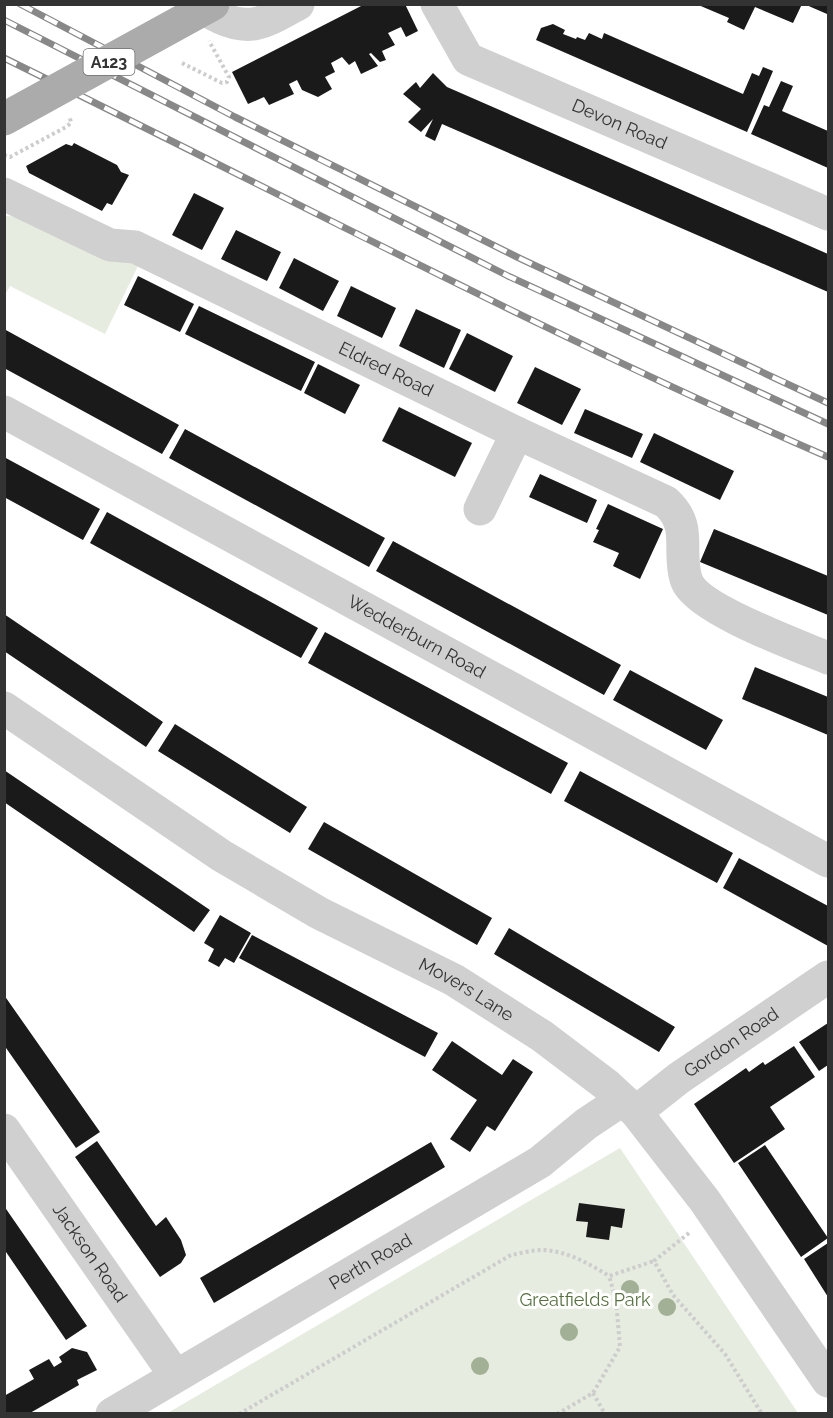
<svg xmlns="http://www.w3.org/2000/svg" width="833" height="1418" viewBox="0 0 833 1418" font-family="Raleway,sans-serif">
	<rect width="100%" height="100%" fill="#fff"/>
	<path fill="#e6ecdf" d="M5,216L26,217L138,266L105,334L10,286L5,295Z
		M620,1148L798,1413L166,1414Z"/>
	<path fill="#1a1a1a" d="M365,4H405L418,31L406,37L401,27L388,33L395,45L382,51L386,60L380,62L371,53L369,54L378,66L361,74L355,61L349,65L342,57L331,63L335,72L325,77L332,89L318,97L302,90L297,80L289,84L294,94L269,105L264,97L248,104L232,72Z
		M696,4H802L793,23L755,7L744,30L727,22L729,18Z
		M804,4H828V12L827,14Z
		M553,24L565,30L563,34L576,39L577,37L585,40L589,33L602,39L604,33L743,94L752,73L759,76L763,67L773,71L747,132L536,40L541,28Z
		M433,73L447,87L828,254V292L442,124L435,141L425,136L433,119L421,132L408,122L421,109L403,94L416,82L420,88Z
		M781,81L793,86L782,111L828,131V168L751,134L764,105L769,107Z
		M74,143L117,165L121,172L129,175L112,205L107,203L102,211L29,173L26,166L66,144L72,146Z
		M194,193L224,208L202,250L172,235Z
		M236,230L281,252L267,281L221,259Z
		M294,258L339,281L323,311L279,288Z
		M138,276L194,304L180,332L124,305Z
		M351,286L396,308L382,338L337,316Z
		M199,306L315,362L301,391L185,334Z
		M416,309L461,330L444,368L399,346Z
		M4,329L179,425L162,454L4,368Z
		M467,333L513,356L495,392L449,369Z
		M318,364L360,385L345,414L304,393Z
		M535,367L581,389L562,425L517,403Z
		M399,407L472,443L455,477L382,441Z
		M585,409L643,434L632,458L574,433Z
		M185,429L385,538L369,567L169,458Z
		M654,433L734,471L720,500L640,462Z
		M4,457L100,509L83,540L4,497Z
		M540,474L597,500L587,523L529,497Z
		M608,504L663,529L640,579L613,566L619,553L593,542L599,530L596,529Z
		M107,512L318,628L301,658L90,543Z
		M714,529L828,576V615L700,562Z
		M393,541L621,665L604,695L376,571Z
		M4,614L163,722L146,747L4,651Z
		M325,632L568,763L551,794L308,663Z
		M755,667L828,697V735L742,699Z
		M630,670L723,720L706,750L613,700Z
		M175,724L307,807L290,833L158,751Z
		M4,770L210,910L194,932L4,802Z
		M580,771L733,853L717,883L564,801Z
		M324,822L492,918L477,945L308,849Z
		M739,858L828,906V946L723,888Z
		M220,915L251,933L234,963L225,958L219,967L208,961L214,949L204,943Z
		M509,928L675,1027L659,1052L494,954Z
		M252,935L438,1033L425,1057L239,958Z
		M4,995L100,1132L76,1148L4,1045Z
		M828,1023V1065L819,1071L799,1042Z
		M452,1041L502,1075L513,1059L533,1072L495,1131L487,1126L470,1152L450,1139L477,1100L432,1070Z
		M794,1046L815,1077L770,1107L785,1129L734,1163L694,1104L746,1068L749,1072L763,1062L765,1065Z
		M97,1141L156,1226L166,1217L181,1240L186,1255L181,1263L160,1277L75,1157Z
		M431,1142L445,1167L214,1303L200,1278Z
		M765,1145L828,1238L801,1257L738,1163Z
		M579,1203L625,1209L622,1228L611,1226L609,1240L586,1237L588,1222L576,1221Z
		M4,1206L87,1326L66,1340L4,1249Z
		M828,1243V1297L804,1259Z
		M72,1348L87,1352L97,1370L77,1380L79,1385L30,1413H4V1396L34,1379L29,1370L49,1359L54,1367L62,1362L59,1357Z"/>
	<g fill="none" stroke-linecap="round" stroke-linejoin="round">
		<path stroke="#cdcdcd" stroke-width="4" stroke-dasharray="3 3" stroke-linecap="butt" d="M4,155L10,157L66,127L71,123L70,118
			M689,1233L654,1261L673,1295L725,1354L762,1414
			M593,1393L605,1414
			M239,1414L511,1255C521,1253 533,1250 543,1250C567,1251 590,1264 609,1276L654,1261
			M557,1414L593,1393L620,1347L616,1300L609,1276"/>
		<g stroke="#d0d0d0" stroke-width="33">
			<path d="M202,4C207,12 213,14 221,18C254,33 269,19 298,4"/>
			<path id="s1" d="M437,4L468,59L828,214"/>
			<path id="s2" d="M4,194L110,245L135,247L517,433L666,502C693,527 677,548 686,579C694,608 799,646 828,658"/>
			<path id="s3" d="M4,412L828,861"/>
			<path d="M480,509L517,433"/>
			<path id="s4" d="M4,708L222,856L319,913L454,980L542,1036L608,1086L636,1112L705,1201L828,1381"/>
			<path id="s5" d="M636,1112L679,1078L828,977"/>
			<path id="s6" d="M4,1130L175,1375"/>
			<path id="s7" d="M112,1414L540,1162L586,1124L622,1100"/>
		</g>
		<g stroke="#888" stroke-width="7">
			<path id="rail" d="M20,4L235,117L517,257L828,403
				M4,20L508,276L828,424
				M4,58C278,192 549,336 828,457"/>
		</g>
		<use href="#rail" stroke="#fff" stroke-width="4.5" stroke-dasharray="14" stroke-linecap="butt"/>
		<path stroke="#cdcdcd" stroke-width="4" stroke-dasharray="3 3" stroke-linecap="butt" d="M182,63L222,83L227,82L229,77L209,41"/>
		<path stroke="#ababab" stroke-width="33" d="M4,119L213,4"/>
	</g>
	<g fill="#a2b095">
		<circle cx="630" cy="1289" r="9"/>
		<circle cx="667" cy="1307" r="9"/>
		<circle cx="569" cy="1332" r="9"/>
		<circle cx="480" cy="1366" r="9"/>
	</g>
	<g text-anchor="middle" stroke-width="6" stroke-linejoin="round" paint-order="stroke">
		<rect fill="#fff" stroke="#707070" stroke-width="1.5" x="83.5" y="49" width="51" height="26" rx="4.5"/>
		<g font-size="16" font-weight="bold" fill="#333">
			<text x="109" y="68">A123</text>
		</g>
		<g font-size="18" fill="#333" stroke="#fff">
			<text dy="6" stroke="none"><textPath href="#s1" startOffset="228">Devon Road</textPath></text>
			<text dy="6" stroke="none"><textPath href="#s2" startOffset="422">Eldred Road</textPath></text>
			<text dy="6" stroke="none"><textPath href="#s3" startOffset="470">Wedderburn Road</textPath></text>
			<text dy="6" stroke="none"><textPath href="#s4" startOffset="542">Movers Lane</textPath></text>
			<text dy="6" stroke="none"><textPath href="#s5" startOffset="118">Gordon Road</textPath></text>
			<text dy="6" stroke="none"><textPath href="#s6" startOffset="150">Jackson Road</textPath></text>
			<text dy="6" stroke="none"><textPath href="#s7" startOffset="300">Perth Road</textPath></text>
		</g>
		<g font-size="18" fill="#56703f" stroke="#fff">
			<text x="585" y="1306">Greatfields Park</text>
		</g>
	</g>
	<rect width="833" height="1418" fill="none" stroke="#333333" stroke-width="12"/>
</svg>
